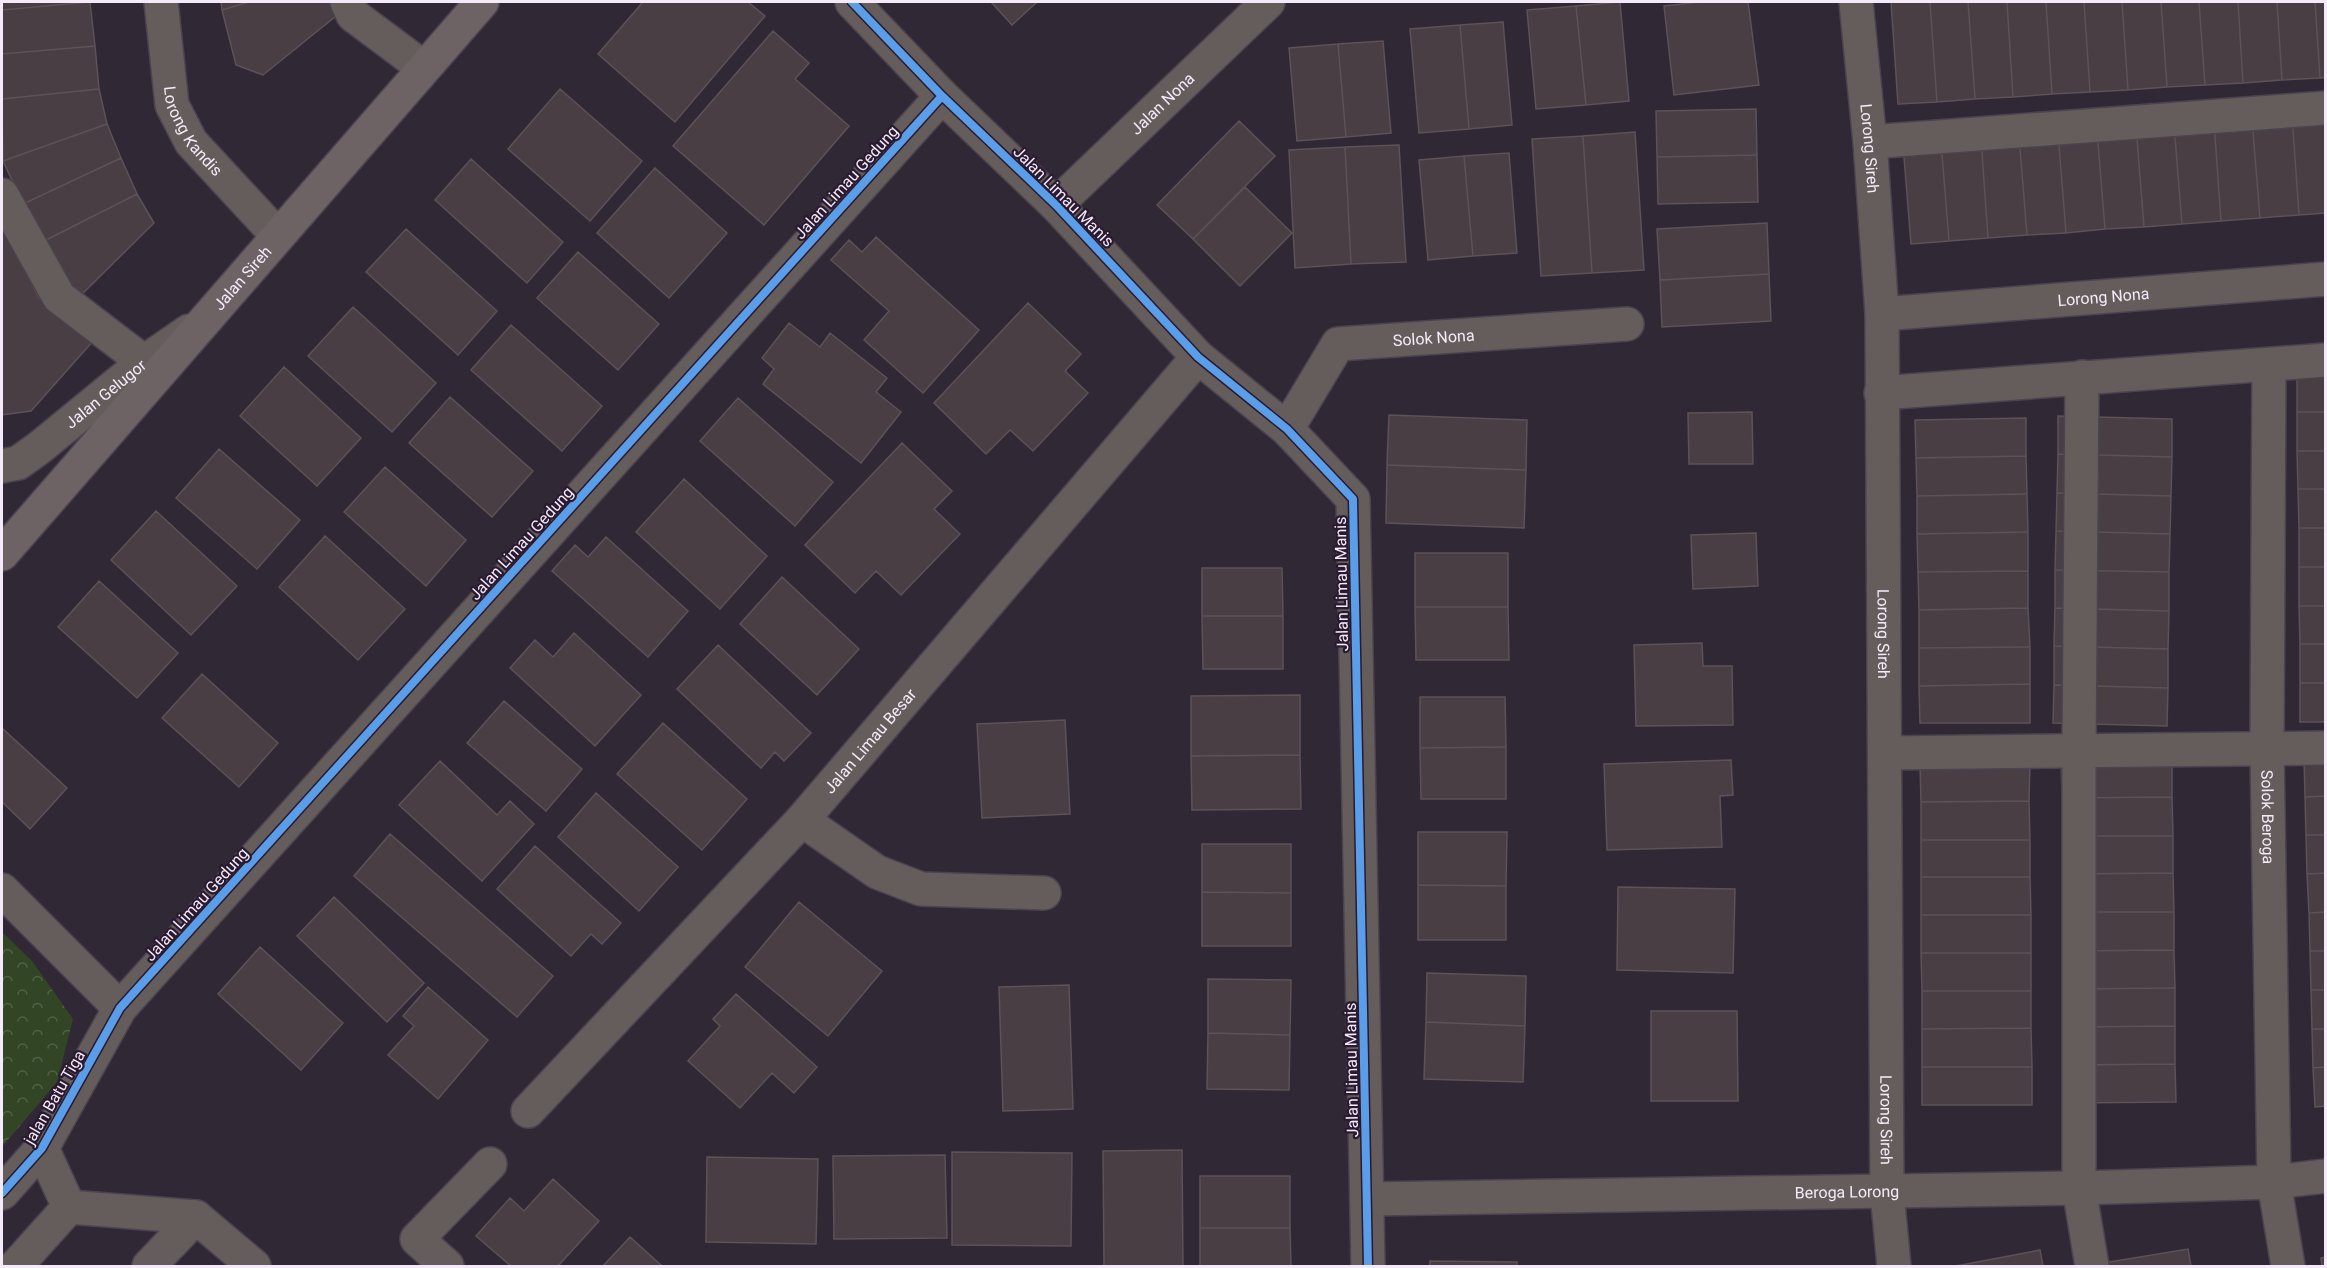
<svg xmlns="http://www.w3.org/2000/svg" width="2327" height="1268" viewBox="0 0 2327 1268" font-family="Roboto,sans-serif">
	<defs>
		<pattern id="forest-crowns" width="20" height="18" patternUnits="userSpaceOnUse" patternTransform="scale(1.5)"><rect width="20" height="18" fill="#324626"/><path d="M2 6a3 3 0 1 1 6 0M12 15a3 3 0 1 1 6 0" fill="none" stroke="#506146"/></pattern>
	</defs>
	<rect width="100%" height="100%" fill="#312835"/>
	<path fill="url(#forest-crowns)" d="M2,932L32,961L73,1019L57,1082L2,1147Z"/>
	<path fill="#483e44" stroke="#5c5258" stroke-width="1.5" d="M2,2H90L2,10Z
		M90,2L95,46L2,54V10Z
		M221,2H249L222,10Z
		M249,2H337L341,12L263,75L236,65L222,10Z
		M643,2H748L765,16L675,122L598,54Z
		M991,2H1037L1012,25Z
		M1620,2L1629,101L1586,105L1576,6Z
		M1701,2H1748L1759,85L1674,95L1664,6Z
		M1891,2H1930L1937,102L1898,104Z
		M1930,2H1968L1975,99L1937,102Z
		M1968,2H2007L2013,97L1975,99Z
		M2007,2H2046L2052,94L2013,97Z
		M2046,2H2084L2090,92L2052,94Z
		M2084,2H2122L2128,90L2090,92Z
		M2122,2H2161L2167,87L2128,90Z
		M2161,2H2199L2205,85L2167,87Z
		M2199,2H2238L2243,83L2205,85Z
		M2238,2H2277L2282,80L2243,83Z
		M2277,2H2315L2320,78L2282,80Z
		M2315,2H2326V77L2320,78Z
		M1576,6L1586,105L1536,109L1527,10Z
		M1503,22L1512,125L1469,129L1460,25Z
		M1460,25L1469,129L1419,133L1410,29Z
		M773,31L809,63L795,79L849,126L764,225L673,146Z
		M1383,41L1391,133L1346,137L1338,44Z
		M1338,44L1346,137L1297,141L1289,48Z
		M95,46L99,89L2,99V54Z
		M99,89L107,124L3,161L2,99Z
		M560,89L642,161L590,221L508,149Z
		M1756,109L1757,155L1657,157L1656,111Z
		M2326,114V213L2299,215L2292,116Z
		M2292,116L2299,215L2260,218L2252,119Z
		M2252,119L2260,218L2221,221L2214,122Z
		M1239,121L1275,156L1193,239L1157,205Z
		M2214,122L2221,221L2182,224L2174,125Z
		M107,124L121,158L23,204L3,161Z
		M2174,125L2182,224L2144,227L2136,127Z
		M2136,127L2144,227L2105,229L2097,131Z
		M2097,131L2105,229L2066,233L2058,133Z
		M1635,132L1644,270L1592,273L1583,136Z
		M2058,133L2066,233L2027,235L2019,136Z
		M1583,136L1592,273L1541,276L1532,139Z
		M2019,136L2027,235L1988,238L1981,139Z
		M1981,139L1988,238L1949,241L1941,142Z
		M1941,142L1949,241L1911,244L1903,145Z
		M1399,145L1406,262L1351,264L1345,147Z
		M1345,147L1351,264L1295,268L1289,150Z
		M1509,153L1517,253L1473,256L1464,156Z
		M1757,155L1758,202L1658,204L1657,157Z
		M1464,156L1473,256L1428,260L1419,160Z
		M121,158L137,194L42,242L23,204Z
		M471,159L563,242L527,283L435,200Z
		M655,168L727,233L669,298L597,233Z
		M1245,187L1292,233L1240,286L1193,239Z
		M137,194L154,223L79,297L42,242Z
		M1767,223L1769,274L1660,280L1657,229Z
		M2,225L39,298L93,341L31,411L2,415Z
		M406,229L497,311L458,355L366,272Z
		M876,237L979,330L923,393L864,340L889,311L831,260L849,240L862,252Z
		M578,252L659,324L618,370L537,298Z
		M1769,274L1771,321L1662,327L1660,280Z
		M1028,303L1081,354L1065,371L1088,393L1033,451L1010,430L986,454L934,403Z
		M353,307L436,383L392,432L308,356Z
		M789,323L820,347L830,333L887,378L876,392L901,412L861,463L763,384L774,369L762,358Z
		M511,325L602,406L562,451L471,370Z
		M284,367L361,438L317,486L240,416Z
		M2326,373V412H2297V374Z
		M450,397L533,471L492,517L409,443Z
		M738,398L833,482L795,526L700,441Z
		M1752,412L1753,464H1689L1688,413Z
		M2297,412H2326V451H2297Z
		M1389,415L1527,420L1526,470L1387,465Z
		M2058,416L2172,419V457L2058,454Z
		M2026,418V456L1916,458L1915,420Z
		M902,443L952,491L934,509L960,534L901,595L876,571L855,593L805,545Z
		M219,449L300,520L257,569L176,498Z
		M2297,451H2326V489H2298Z
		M2058,454L2172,457L2171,496L2057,493Z
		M2026,456L2027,494L1917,496L1916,458Z
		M1387,465L1526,470L1524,528L1386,523Z
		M385,467L466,540L426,586L344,512Z
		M684,479L767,556L720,609L636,532Z
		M2298,489H2326V528H2299Z
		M2057,493L2171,496L2170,534L2056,531Z
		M2027,494L2028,532L1917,534V496Z
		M156,511L237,586L191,635L111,560Z
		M2299,528H2326V567H2299Z
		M2056,531L2170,534L2169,572L2055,570Z
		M2028,532V571L1918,572L1917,534Z
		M1756,533L1758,586L1693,589L1691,535Z
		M325,536L405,609L358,660L279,587Z
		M606,537L688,611L648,657L552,571L575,545L588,557Z
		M1415,553H1508V607H1415Z
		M2299,567H2326V606H2299Z
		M1202,568H1282L1283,616H1202Z
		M2055,570L2169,572V611L2055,608Z
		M2028,571V608L1919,610L1918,572Z
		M782,577L859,649L817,695L740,624Z
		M99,581L178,653L137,698L58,627Z
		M2299,606H2326V644H2300Z
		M1415,607H1508L1509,660H1416Z
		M2028,608L2030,647L1919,648V610Z
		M2055,608L2169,611L2168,649L2054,646Z
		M1202,616H1283V669H1203Z
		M574,633L641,695L595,746L510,668L535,640L553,657Z
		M1702,643L1703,666H1732L1733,725L1636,726L1634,645Z
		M2300,644H2326V683H2300Z
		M718,645L811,733L784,761L775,752L761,768L677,689Z
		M2054,646L2168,649V688L2054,685Z
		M2030,647V684L1919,686V648Z
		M202,674L278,743L239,787L162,718Z
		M2300,683H2326V722H2300Z
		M2030,684V723H1920L1919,686Z
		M2054,685L2168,688L2167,726L2053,723Z
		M1300,695V755L1191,756V696Z
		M1420,697H1505L1506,747L1420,748Z
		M504,701L582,769L546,811L467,743Z
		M1065,720L1070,814L982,818L977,724Z
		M663,723L747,799L702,850L617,774Z
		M2,728L67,788L30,829L2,802Z
		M1506,747V799H1421L1420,748Z
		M1300,755L1301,809L1192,810L1191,756Z
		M2326,757V796L2305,797L2304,758Z
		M2172,759V797L2062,798L2061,760Z
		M1731,760L1733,795L1720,796L1722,847L1607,850L1604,764Z
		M440,761L497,815L510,801L534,824L482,881L399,805Z
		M2030,763L2029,801L1921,802L1920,764Z
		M596,793L678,867L639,911L558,837Z
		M2326,796V835H2306L2305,797Z
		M2172,797L2173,836H2062V798Z
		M2029,801L2030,840H1921V802Z
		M1418,832H1507L1506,886L1418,885Z
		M390,834L553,976L517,1017L354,876Z
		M2306,835H2326V873L2307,874Z
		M2062,836H2173V873L2063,874Z
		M1921,840H2030V877H1921Z
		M1202,844H1291V893L1202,892Z
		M535,846L621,923L602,944L591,934L571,956L497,889Z
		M2173,873L2174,912H2063V874Z
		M2326,873V912L2309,913L2307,874Z
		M1921,877H2030L2031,915H1921Z
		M1418,885L1506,886V940H1418Z
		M1618,887L1735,889L1733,973L1617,970Z
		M1202,892L1291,893V946H1202Z
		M334,897L424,983L387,1022L297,936Z
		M799,902L882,971L828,1036L745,967Z
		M2063,912H2174V950L2064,951Z
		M2326,912V951H2310L2309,913Z
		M1921,915H2031V953H1921Z
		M260,947L343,1023L301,1070L218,994Z
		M2174,950L2175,988L2064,989V951Z
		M2310,951H2326V990H2311Z
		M1921,953H2031V991H1922Z
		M1427,973L1526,976L1525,1026L1426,1022Z
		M1208,979L1291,980L1290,1035L1208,1033Z
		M1069,985L1073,1109L1003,1111L999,987Z
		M428,987L488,1040L438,1099L388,1055L414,1026L403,1016Z
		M2175,988V1026L2064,1027V989Z
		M2311,990H2326V1029H2312Z
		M1922,991H2031V1028L1922,1029Z
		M736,994L817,1067L794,1093L772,1073L740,1108L688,1061L720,1026L713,1019Z
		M1651,1011H1737L1738,1101H1651Z
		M1426,1022L1525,1026L1523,1082L1424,1079Z
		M2175,1026V1064L2065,1065L2064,1027Z
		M2031,1028L2032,1067H1922V1029Z
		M2312,1029H2326V1067L2313,1068Z
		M1208,1033L1290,1035L1289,1090L1207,1089Z
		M2175,1064L2176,1102L2065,1103V1065Z
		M1922,1067H2032V1105H1922Z
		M2326,1067V1106L2315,1107L2313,1068Z
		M1182,1150L1183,1266H1104L1103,1151Z
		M952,1152L1072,1153L1071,1246L952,1245Z
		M945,1155L947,1238L834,1239L833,1156Z
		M707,1157L818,1159L816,1244L706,1242Z
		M1200,1176H1290V1228H1200Z
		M553,1179L599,1221L558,1266H511L476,1236L510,1198L524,1211Z
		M1200,1228H1290L1291,1266H1200Z
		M630,1237L662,1266H603Z
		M2188,1249L2191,1266H2085Z
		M2040,1250L2043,1266H1956Z
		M2326,1257V1266H2322L2321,1258Z
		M1430,1261L1517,1262V1266H1430Z"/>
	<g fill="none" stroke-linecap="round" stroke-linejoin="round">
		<g stroke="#4b4450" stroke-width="36">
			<g id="minor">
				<path id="s1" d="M161,2L172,105L191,142L278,236"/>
				<path d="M347,2L353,15L424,68"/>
				<path d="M852,2L942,96L1056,205L1198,357L1287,429L1353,499L1368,1266"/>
				<path id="s2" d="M1856,2L1870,142L1882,314L1887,1193L1894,1266"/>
				<path d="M1870,142L2326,108"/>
				<path d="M2,195L59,297L144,362"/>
				<path id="s3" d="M1056,205L1268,2"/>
				<path id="s4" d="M1882,314L2326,279"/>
				<path id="s5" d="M2269,365L2267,749L2274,1182L2288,1266"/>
				<path d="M2082,377L2079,750V1188L2092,1266"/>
				<path d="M1881,393L2326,360"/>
				<path id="s6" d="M1287,429L1338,344L1627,324"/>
				<path id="s7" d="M2,466L18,463L39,448L144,362L189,331"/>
				<path d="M1885,753L2326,748"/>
				<path d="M802,820L877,872L921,889L1044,893"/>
				<path d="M2,890L120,1008"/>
				<path id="s8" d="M528,1111L802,820L1198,357"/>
				<path d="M42,1148L69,1207L196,1217L254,1266"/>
				<path d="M2,1193L42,1148L120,1008L942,96"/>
				<path id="s9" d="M1367,1199L2079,1188L2274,1182L2326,1176"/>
				<path d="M16,1266L69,1207"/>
				<path d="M149,1266L196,1217"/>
				<path d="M447,1266L417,1239L490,1164"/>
			</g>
		</g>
		<g stroke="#4b4450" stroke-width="36">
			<g id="highway">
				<path id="s10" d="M2,554L482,2"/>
			</g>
		</g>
		<use href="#minor" stroke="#655d5b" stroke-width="33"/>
		<use href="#highway" stroke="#6d6264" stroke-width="33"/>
		<g stroke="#291a30" stroke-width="11">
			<path id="cycleway" d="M852,2L942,96L1056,205L1198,357L1287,429L1353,499L1368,1266
				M2,1193L42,1148L120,1008L942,96"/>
		</g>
		<use href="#cycleway" stroke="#5a9eea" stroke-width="8"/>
	</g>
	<g text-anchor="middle" stroke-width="4.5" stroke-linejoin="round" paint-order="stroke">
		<g font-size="16" fill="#f4eaf9" stroke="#291a30">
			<text dy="6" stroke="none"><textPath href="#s3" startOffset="147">Jalan Nona</textPath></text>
			<text dy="6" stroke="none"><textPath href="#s1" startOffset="136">Lorong Kandis</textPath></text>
			<text dy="6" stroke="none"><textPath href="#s2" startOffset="147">Lorong Sireh</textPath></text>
			<text transform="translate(846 182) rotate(-48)" y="6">Jalan Limau Gedung</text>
			<text transform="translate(1064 196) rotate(45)" y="6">Jalan Limau Manis</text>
			<text dy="6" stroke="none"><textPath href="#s10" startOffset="366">Jalan Sireh</textPath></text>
			<text dy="6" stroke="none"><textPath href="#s4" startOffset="222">Lorong Nona</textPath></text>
			<text dy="6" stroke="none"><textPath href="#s6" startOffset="195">Solok Nona</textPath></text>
			<text dy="6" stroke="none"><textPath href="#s7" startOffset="128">Jalan Gelugor</textPath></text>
			<text transform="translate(521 543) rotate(-48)" y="6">Jalan Limau Gedung</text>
			<text transform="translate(1341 584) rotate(-91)" y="6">Jalan Limau Manis</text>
			<text dy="6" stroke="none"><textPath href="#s2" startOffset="633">Lorong Sireh</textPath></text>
			<text dy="6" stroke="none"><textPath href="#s8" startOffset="504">Jalan Limau Besar</textPath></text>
			<text dy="6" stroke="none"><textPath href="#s5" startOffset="452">Solok Beroga</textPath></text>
			<text transform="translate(196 904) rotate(-48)" y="6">Jalan Limau Gedung</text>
			<text transform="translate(1351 1070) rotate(-91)" y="6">Jalan Limau Manis</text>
			<text transform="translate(54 1097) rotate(-60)" y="6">jalan Batu Tiga</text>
			<text dy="6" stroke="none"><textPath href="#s2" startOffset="1119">Lorong Sireh</textPath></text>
			<text dy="6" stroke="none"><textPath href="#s9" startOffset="480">Beroga Lorong</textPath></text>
		</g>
	</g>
	<rect width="2327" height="1268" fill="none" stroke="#f4eaf9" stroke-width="6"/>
</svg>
